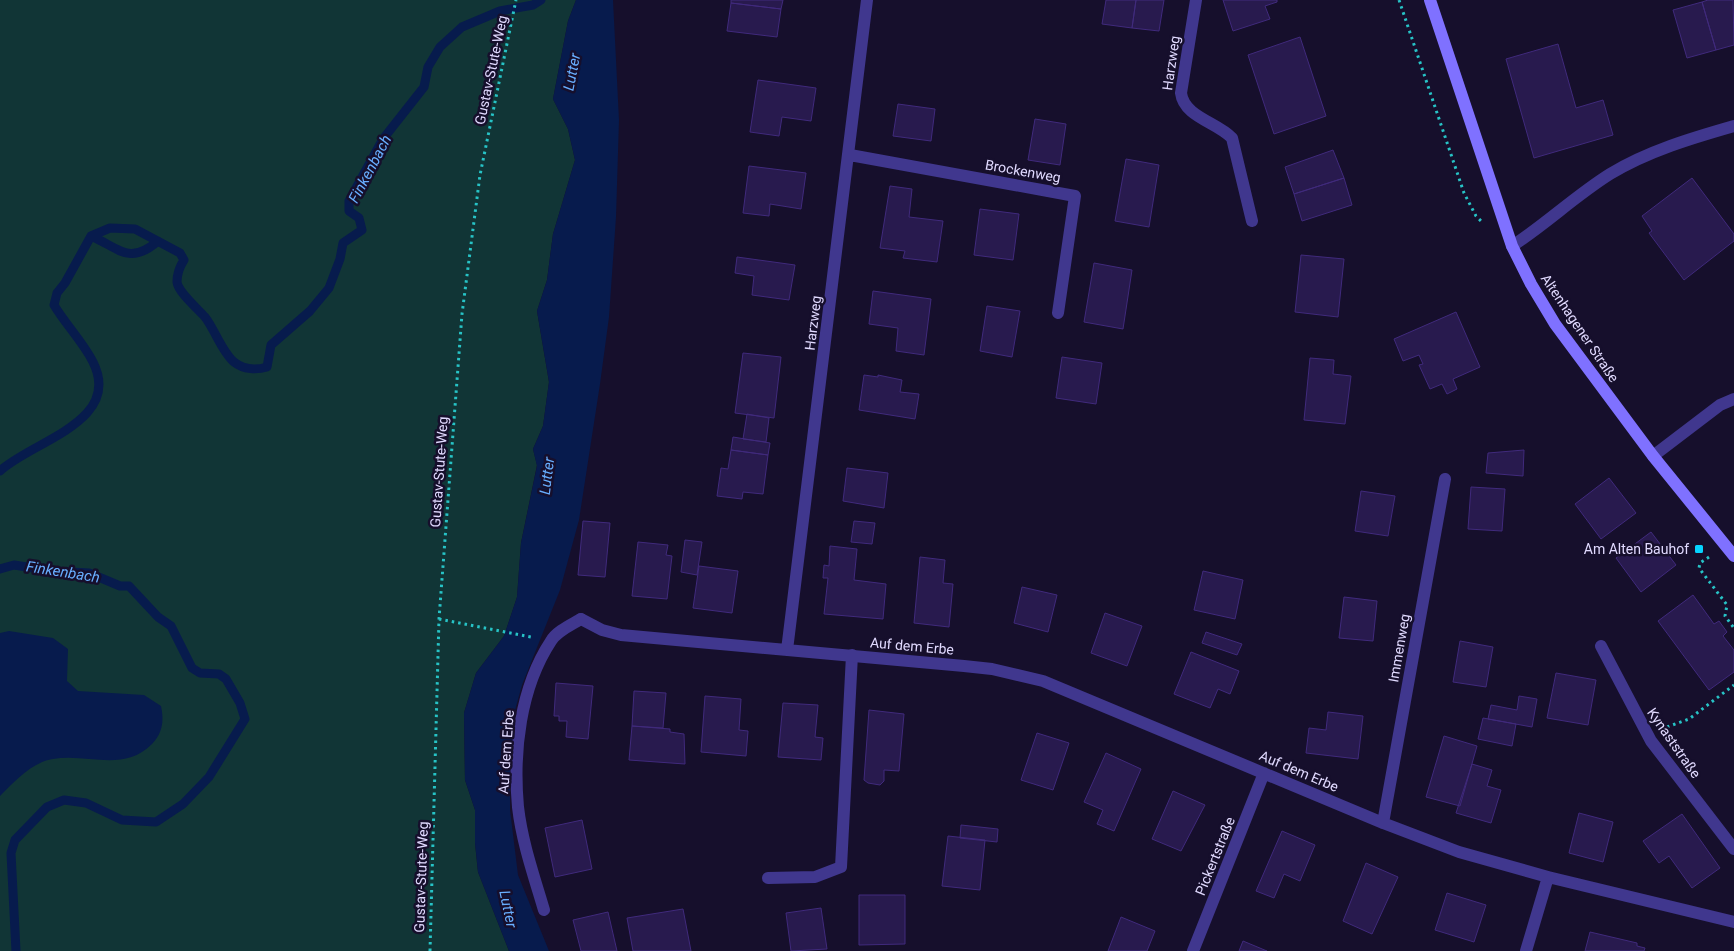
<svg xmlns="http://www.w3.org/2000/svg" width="1734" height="951" viewBox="0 0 1734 951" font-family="Roboto,sans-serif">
	<rect width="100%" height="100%" fill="#160f2c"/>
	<path fill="#113536" d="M0,0H576L568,21L553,99L568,129L575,160L553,234L547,280L537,311L549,382L543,426L533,449L537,465L521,543L517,597L504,636L476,673L464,713L465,780L475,810V843L478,872L509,951H0Z"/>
	<path fill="#071b4d" d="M576,0H613L619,120L616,217L609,317L600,384L579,520L560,590L522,685L514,714L510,772V810L518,875L549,951H509L478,872L475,843V810L465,780L464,713L476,673L504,636L517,597L521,543L537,466L533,449L543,426L549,382L537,311L547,280L553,234L575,160L568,129L553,99L568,21Z
		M9,631L53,638L68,649L67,681L78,691L144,695L161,706C164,720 163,733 152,744C123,773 88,753 53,759C32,762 14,782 0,796V633Z"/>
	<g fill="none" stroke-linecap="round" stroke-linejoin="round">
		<path stroke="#071b4d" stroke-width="9" d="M91,236C119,248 129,266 158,241
			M0,471C32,441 123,422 93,362C83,342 66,325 54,305L57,293L65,283L91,236L110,228L135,229L180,253L184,260C180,266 177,274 177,282C178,292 198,309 205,317C215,330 222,352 234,362C244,370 257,370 267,367L271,345L310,311L329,288L340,259L343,243L362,230L359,218L349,211V201L383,139L424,87L428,67L440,47L462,27L500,11L533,5L541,0
			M0,569L14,565L53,571L89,573L120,586H129L158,617L171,626L192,668L200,673L219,674L226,679L240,703L245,719L209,777L183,804L156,822L122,820L86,803L64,800L47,807L15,840L11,853L16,951"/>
	</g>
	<path fill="#281a4e" stroke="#402a7c" d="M731,0H783L781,9L731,3Z
		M1106,0H1136L1132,28L1102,24Z
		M1136,0H1164L1159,31L1132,28Z
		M1223,0H1277V2L1265,6L1270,19L1233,31Z
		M1708,0H1733L1734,45L1716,50L1702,2Z
		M1702,2L1716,50L1687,58L1673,10Z
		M731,3L781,9L777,37L727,31Z
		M1300,37L1326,116L1274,134L1248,55Z
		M1558,44L1576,108L1603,100L1613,135L1534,158L1506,59Z
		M758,80L816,88L811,121L782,117L779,136L750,132Z
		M898,104L935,109L931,141L893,136Z
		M1035,119L1066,124L1060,165L1028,160Z
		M1333,150L1344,178L1294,194L1285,167Z
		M1126,159L1159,165L1149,227L1115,221Z
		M749,166L806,173L801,209L770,204L769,216L743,213Z
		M1344,178L1352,205L1302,221L1294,194Z
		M1692,178L1734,234V241L1684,280L1649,233L1652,231L1642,216Z
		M890,186L912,189L909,217L943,221L937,262L903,258L905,251L880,248Z
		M980,209L1019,214L1013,260L974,255Z
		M1301,255L1344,259L1338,317L1295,312Z
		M737,257L795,265L789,300L752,295L754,276L735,273Z
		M1094,263L1132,270L1123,329L1084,322Z
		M873,291L931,299L924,355L896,351L898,328L869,324Z
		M987,306L1020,311L1012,357L980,351Z
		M1456,312L1480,367L1453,379L1457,389L1447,394L1442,384L1430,389L1419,365L1423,364L1419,355L1403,361L1394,339Z
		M743,353L781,357L774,418L735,413Z
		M1062,357L1102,363L1096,404L1056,398Z
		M1310,358L1334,360L1333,374L1351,376L1345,424L1304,420Z
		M864,375L878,377V375L902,380L900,392L919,394L915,419L859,410Z
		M747,414L769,418L766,442L743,439Z
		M733,437L770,443L768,455L731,450Z
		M731,450L768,455L763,494L743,492L742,499L717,496L721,468L728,469Z
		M1524,450L1523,476L1486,473L1488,453Z
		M847,468L888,473L884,508L843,501Z
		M1609,478L1636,513L1601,539L1575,504Z
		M1471,487L1505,489L1502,531L1468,529Z
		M1361,491L1395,496L1388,536L1355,531Z
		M583,521L610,523L605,577L578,575Z
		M854,521L875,523L872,544L851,542Z
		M1651,532L1676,565L1641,592L1616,558Z
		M685,540L702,542L697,575L681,572Z
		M638,542L668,545L666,555L672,556L667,599L632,596Z
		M830,546L857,549L854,580L886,584L883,619L824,614L828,578H823L824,565L829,566Z
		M920,557L945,560L943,583L953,584L949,627L914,623Z
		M699,566L738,571L732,613L693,608Z
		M1203,571L1243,580L1235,619L1194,610Z
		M1022,587L1057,595L1048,632L1014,623Z
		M1693,595L1714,624L1719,621L1727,632L1723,636L1734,650V672L1709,690L1658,621Z
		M1344,597L1377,601L1373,641L1339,638Z
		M1105,613L1142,626L1127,666L1091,653Z
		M1206,632L1242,644L1237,655L1202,643Z
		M1460,641L1493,647L1486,687L1453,682Z
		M1191,652L1239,671L1230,694L1218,689L1210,708L1174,694Z
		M1556,673L1596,680L1588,725L1547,718Z
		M556,683L593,686L588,739L566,737L567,721H559V716H554Z
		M634,691L666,693L663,728L632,726Z
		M705,696L741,699L739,730L748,731L746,756L701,752Z
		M1519,696L1537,699L1532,727L1488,719L1491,705L1517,710Z
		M783,703L818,705L815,737L823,738L821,760L778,757Z
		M869,710L904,714L899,771L884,770V781L880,785L868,783L864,780Z
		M1328,712L1363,716L1358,759L1306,753L1309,728L1326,730Z
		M1483,718L1516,724L1512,746L1478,739Z
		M632,726L670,729V732L684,734L685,764L629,760Z
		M1037,733L1069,743L1053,790L1021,780Z
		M1444,736L1477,746L1460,806L1426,797Z
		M1106,753L1141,769L1114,831L1097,824L1103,810L1084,802Z
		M1472,764L1492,770L1487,786L1501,790L1491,823L1456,813Z
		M1173,791L1205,805L1181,851L1152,839Z
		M1579,813L1613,822L1603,862L1569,853Z
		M1682,814L1720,868L1692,888L1669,856L1659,863L1643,841Z
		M582,820L592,869L555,877L545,828Z
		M961,825L998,829L997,842L960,838Z
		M1282,831L1315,845L1300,881L1284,874L1274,898L1256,891Z
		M948,836L985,840L980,890L942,886Z
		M1366,863L1398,877L1372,934L1343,921Z
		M1447,893L1486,905L1474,942L1435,930Z
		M859,895H905V944L859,945Z
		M821,908L827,949L791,951L786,913Z
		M683,909L691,951H633L627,918Z
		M608,912L617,951H581L573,920Z
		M1121,917L1155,931L1147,951H1108Z
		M1590,932L1637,943V946L1645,948L1644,951H1585Z
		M1243,941L1267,951H1239Z"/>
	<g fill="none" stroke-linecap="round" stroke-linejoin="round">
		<path stroke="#27c3c6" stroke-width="3" stroke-dasharray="2.5 4" stroke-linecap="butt" d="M1399,0L1464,193L1476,216L1481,221
			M1709,557L1700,563L1699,568L1727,605L1725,616L1734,628
			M439,619L531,637
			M1667,727L1689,719L1734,685
			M430,951L439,619L462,314L480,175L516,0"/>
		<path stroke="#40378e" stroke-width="12" d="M1196,0L1181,93C1184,117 1217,122 1232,138L1252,221
			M1653,456L1720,405L1734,399
			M1601,646L1651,741L1734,849
			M768,878L815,877L841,867L852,655
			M544,910C534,876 522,842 518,807C513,752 520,688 551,641C557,631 571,625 581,619"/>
		<path stroke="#40378e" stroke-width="12" d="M850,155L1075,196L1058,313
			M1512,246C1546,224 1575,196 1610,174C1648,151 1692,138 1734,126
			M581,619L602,630L621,635L964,666L992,669L1043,681L1383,823L1459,852L1548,877L1734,922
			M787,650L867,0
			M1383,823L1445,479
			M1193,951L1264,773
			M1526,951L1548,877"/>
		<path stroke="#7f71ff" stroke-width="12" d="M1430,0L1512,246L1531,284L1555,324L1653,456L1734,556"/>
	</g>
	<rect fill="#06d4ff" stroke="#160f2c" stroke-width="2" x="1694" y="544" width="10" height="10" rx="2.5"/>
	<g text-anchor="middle" stroke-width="5" stroke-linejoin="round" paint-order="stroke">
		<g font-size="14" fill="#e1daff" stroke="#160f2c">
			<text transform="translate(1171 63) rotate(-82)" y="5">Harzweg</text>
			<text transform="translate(491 70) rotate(-78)" y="5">Gustav-Stute-Weg</text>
			<text transform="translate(1023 171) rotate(10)" y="5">Brockenweg</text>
			<text transform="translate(813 323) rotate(-83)" y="5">Harzweg</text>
			<text transform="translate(1580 328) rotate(56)" y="5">Altenhagener Straße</text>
			<text transform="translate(439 472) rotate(-86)" y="5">Gustav-Stute-Weg</text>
			<text transform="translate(912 646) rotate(5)" y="5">Auf dem Erbe</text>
			<text transform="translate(1399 648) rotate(-80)" y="5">Immenweg</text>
			<text transform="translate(1674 743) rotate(55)" y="5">Kynaststraße</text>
			<text transform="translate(506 752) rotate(-86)" y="5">Auf dem Erbe</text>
			<text transform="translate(1299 771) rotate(23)" y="5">Auf dem Erbe</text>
			<text transform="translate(1215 856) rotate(-68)" y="5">Pickertstraße</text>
			<text transform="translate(421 877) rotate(-88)" y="5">Gustav-Stute-Weg</text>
		</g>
		<g font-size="14" fill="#e1daff" stroke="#160f2c" text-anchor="end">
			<text x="1689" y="554">Am Alten Bauhof</text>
		</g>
		<g font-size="15" font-style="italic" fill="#68aeff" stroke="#160f2c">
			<text transform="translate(572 72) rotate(-79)" y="5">Lutter</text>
			<text transform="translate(370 169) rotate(-62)" y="5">Finkenbach</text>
			<text transform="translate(547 476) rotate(-83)" y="5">Lutter</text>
			<text transform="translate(63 572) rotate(9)" y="5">Finkenbach</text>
			<text transform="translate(508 909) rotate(78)" y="5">Lutter</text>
		</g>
	</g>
</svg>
